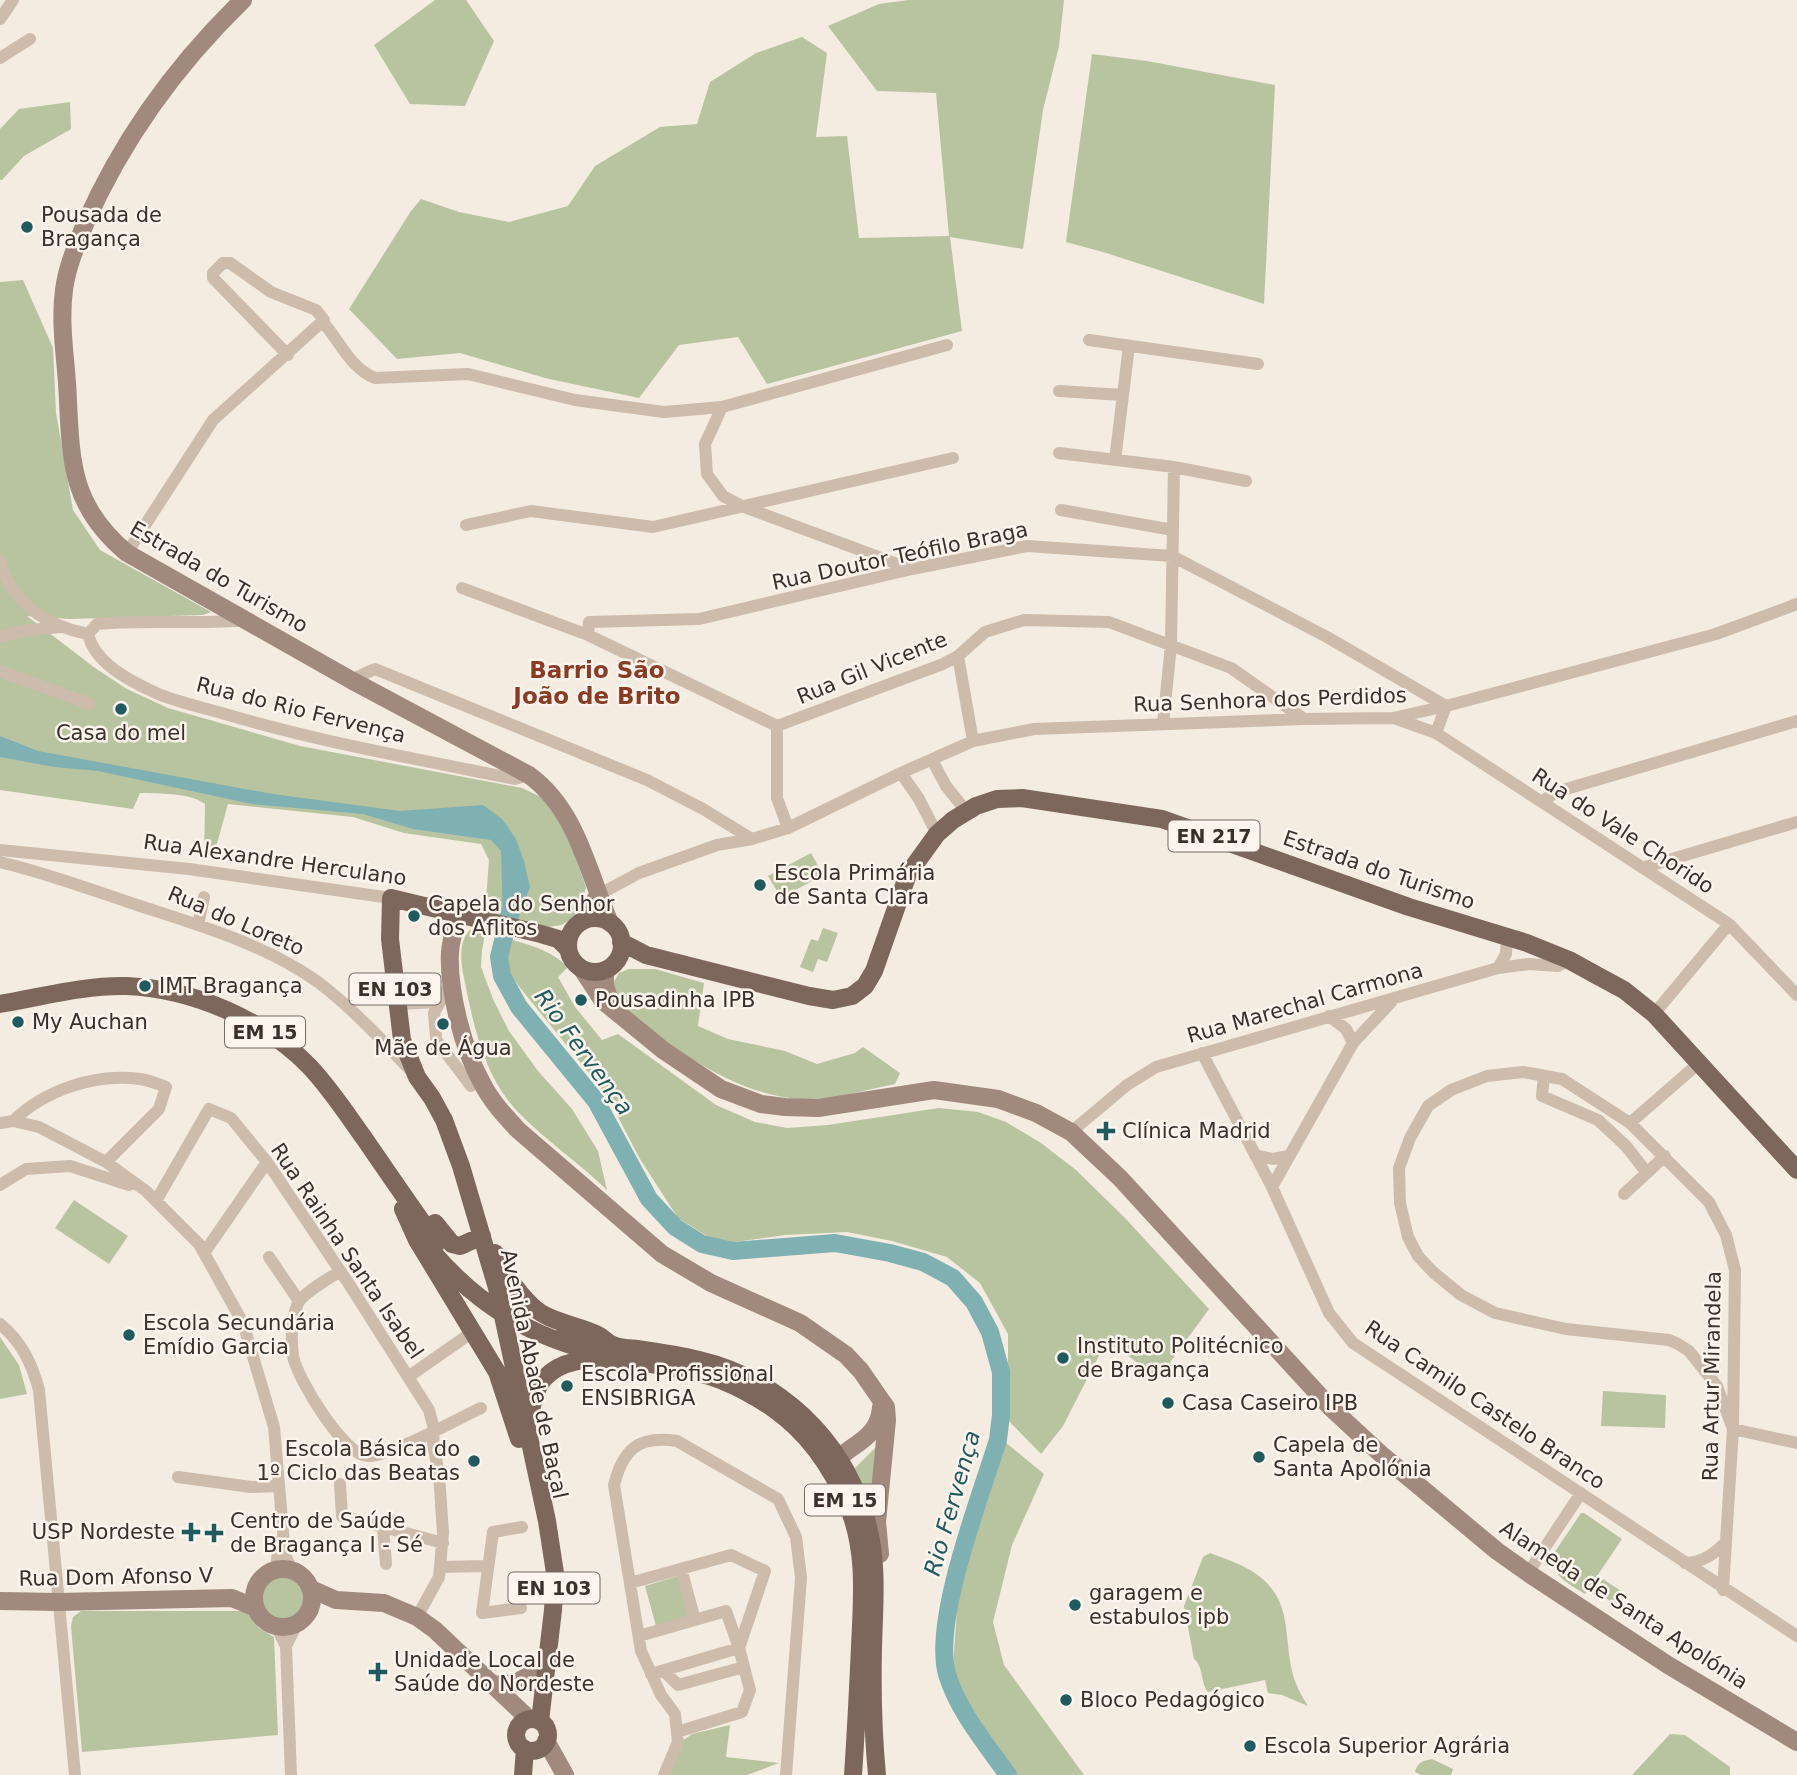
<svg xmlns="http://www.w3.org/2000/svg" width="1797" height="1775" viewBox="0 0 1797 1775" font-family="'DejaVu Sans',sans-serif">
	<rect width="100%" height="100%" fill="#f4ebe1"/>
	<path fill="#b8c4a0" d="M435,0H466L494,41L465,106L410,104L374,45Z
		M909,0H1064L1059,46L1043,110L1023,249L950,237L962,331L767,384L738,337L679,345L639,398L545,378L460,353L397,359L349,309L411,211L421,199L459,212L509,222L568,206L595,166L660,127L697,124L710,82L756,53L802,37L827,53L816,137L847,136L859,238L949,236L936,93L877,91L828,26L879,4Z
		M1092,54L1147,61L1275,85L1264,304L1103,252L1066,242Z
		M70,102L71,129L24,156L2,180H0V129L19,109Z
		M23,280L53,348L56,413L73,510L100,550L211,612L203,615L70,619L27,616L95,668L127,689L168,708L300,746L522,788L541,797L554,810L574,853L586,887L581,907L572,919L561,925L549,927L485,914L489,860L481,844L404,833L353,817L228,804L213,858L204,859L205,804C188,792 160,794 140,793L133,809L0,790V282Z
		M811,853L823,875L781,898L768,876Z
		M477,926L486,929L482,950L481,967L493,999L509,1031L538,1071L572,1109L598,1151L607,1190C579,1163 545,1140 518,1112C482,1074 473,1022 463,973C460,958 459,932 477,926Z
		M823,928L838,933L827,962L818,959L813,972L800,967L811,939L818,941Z
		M512,940C534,946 551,951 568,967L558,977L575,1007L602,1040L618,1034L716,1105L755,1122L787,1128L828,1125L939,1108L978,1112L1006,1122L1041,1143L1076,1170L1125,1218L1209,1309L1158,1379L1117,1347L1105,1344L1063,1426L1041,1454L1008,1420V1334L980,1283L947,1257L892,1241L847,1232L785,1235L720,1244L678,1218L640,1159L606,1094L509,974L506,958Z
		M629,969H655L704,983L698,1026L728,1039L785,1051L817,1064L855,1053L863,1047L900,1073L895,1084C864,1090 830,1101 799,1099C741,1094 694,1062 649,1029C638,1021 622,1013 616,1001C613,997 613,990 612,985L619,973Z
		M74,1200L128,1236L109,1264L55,1228Z
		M0,1337L19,1365L27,1394L0,1399Z
		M1603,1391L1666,1395L1665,1428L1601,1426Z
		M1005,1442L1044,1474L1012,1545L993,1622L1004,1665L1084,1775H1016C990,1743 961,1708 953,1665L959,1583Z
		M876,1447L871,1503L855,1468Z
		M1581,1513H1584L1622,1539L1585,1594C1570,1584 1551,1577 1552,1556Z
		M1210,1553C1223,1558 1238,1563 1250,1570C1293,1596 1283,1629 1292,1671C1295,1684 1301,1695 1308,1706L1282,1695L1268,1693L1265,1680L1208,1692C1200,1682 1204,1667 1194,1659L1184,1606L1203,1557Z
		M260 1597a23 23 0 1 1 46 0a23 23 0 1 1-46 0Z
		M678,1576L689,1616L656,1626L645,1586Z
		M1603,1579L1621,1591L1619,1595L1626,1601L1621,1609L1595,1590Z
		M81,1611H246L259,1628L274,1637L278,1735L82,1752L71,1626L73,1617Z
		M730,1725L726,1757L779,1763L747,1775H667L681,1742L692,1734Z
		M1670,1734L1685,1735L1730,1767V1775H1632Z
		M1432,1759L1453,1769L1451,1775H1421L1415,1772C1418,1762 1422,1761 1432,1759Z"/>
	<path fill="#7fb0b2" d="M0,736L38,751L273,794L400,811L483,805L502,819L516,839L524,861L530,887L518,919L503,918L501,851L491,840L413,829L363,814L252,804L98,771L54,767L0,757Z"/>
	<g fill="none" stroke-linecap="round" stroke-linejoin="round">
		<path stroke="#7fb0b2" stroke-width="18" d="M510,913L499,957L502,976L519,1007L596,1101L649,1199L675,1227L702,1244L733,1251L835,1243L890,1253L923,1262L953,1278L974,1302L990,1332L1001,1372V1415L998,1440C981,1495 932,1621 947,1674C958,1711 986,1744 1008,1775"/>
		<path stroke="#cdbbac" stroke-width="12" d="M0,19L13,0
			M0,58L30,39
			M322,321C340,341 349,367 375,378L468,374L575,400L664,412L722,407L947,345
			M1089,340L1258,364
			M1059,391L1123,395
			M722,407L705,444L707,474L723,496L744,507L911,569
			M1059,453L1174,467L1171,645L1163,724
			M1115,460L1129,346
			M1174,467L1246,481
			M1061,510L1173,530
			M466,525L531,511L653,527L953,458
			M127,553L213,420L324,320L316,310L271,292L230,263H223L213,273V278L288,355
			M0,560C10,603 47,626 88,634
			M462,588L588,635L777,726
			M88,634C95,663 128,680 154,692C175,702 202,707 225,714C319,742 418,759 515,779L529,775
			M88,634L97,624C147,619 197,625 247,620
			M588,635L589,622L699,619L912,569L1027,546L1172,556L1327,637L1446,706L1436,733L1729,924L1797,995
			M0,637L21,631L60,627
			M958,656L973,741
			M0,671L90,704
			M351,680L375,669L647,780L703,809L752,839
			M1394,718L1436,733
			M932,760L946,786L966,811
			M901,773L919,799L937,834
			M1543,801L1556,792L1797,721
			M788,828L777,798V726L943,664L958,656L985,632L1024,620L1109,622L1231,668L1304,719
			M0,850L189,869L391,898
			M0,862C47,873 92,890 137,905C198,925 265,944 318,982C352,1008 381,1039 410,1070
			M1645,867L1797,822
			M598,895L639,873L717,845L752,839L788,828L901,773L973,741L1034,729L1304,719L1393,718L1446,706L1716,634L1797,604
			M198,925L204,897
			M1498,968L1506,954L1507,937
			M397,1004L440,1002
			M1654,1014L1729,924
			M1329,1016L1346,1029L1353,1043
			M437,1041L471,1086L481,1081
			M437,1048L434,1013L452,980
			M1202,1053L1272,1187L1329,1313L1353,1343L1797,1636
			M1544,1076L1542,1096L1598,1120L1626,1146L1647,1173
			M13,1121C45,1090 95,1073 140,1079C149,1080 158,1084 166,1087L159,1109L106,1162
			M0,1123L13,1121L39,1127L106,1162L146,1191L199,1244L243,1323L274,1427L285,1555L292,1570
			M1630,1123L1699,1063
			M1071,1132L1127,1085L1156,1067L1498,968L1529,964L1558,966L1569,960
			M1255,1155L1273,1159L1289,1156
			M0,1185L26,1169L70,1166L129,1185
			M1272,1187L1353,1043L1395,998
			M1624,1194L1665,1156
			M156,1201L209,1109L231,1118L267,1162L349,1284L429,1410L434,1429L433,1444L439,1474L443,1533L439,1577L417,1617
			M204,1253L267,1162
			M269,1257L299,1301
			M340,1271C330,1278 303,1293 298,1303C291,1319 291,1340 293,1356C297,1378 344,1456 368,1456C389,1457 457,1419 481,1408
			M0,1324C22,1342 32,1364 39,1390L75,1775
			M408,1377L474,1331
			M178,1477L251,1487L278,1486
			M340,1484L342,1516L443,1543
			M383,1527L386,1564
			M1685,1563C1703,1562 1713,1555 1726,1542
			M440,1567L488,1566
			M276,1569L279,1542
			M681,1569L695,1620
			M1528,1573L1581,1493
			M630,1583L731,1555L765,1571L739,1648L651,1674
			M1723,1590L1733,1429L1735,1270L1726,1235L1709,1202L1630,1123L1562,1079L1523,1072L1487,1076L1451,1090L1428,1106L1410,1138L1399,1168L1400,1203L1408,1237L1418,1256L1433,1272L1461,1295L1495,1313L1566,1329L1669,1340L1678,1344L1689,1351L1717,1386L1733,1429L1797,1443
			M521,1608L482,1613L493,1532L522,1527
			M276,1626L286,1646L291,1775
			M639,1636L726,1611L739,1648L750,1690L742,1712L677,1732
			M286,1646L297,1624
			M664,1671L678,1685L744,1667
			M664,1775L678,1742L675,1714L661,1695L641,1651L614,1485C623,1449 639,1435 677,1441L778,1499L796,1537L801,1578L786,1775"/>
		<path stroke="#a18a7d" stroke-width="18" d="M243,0C177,64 122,140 85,224C76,246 67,267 64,290C59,327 67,364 68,401C71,466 73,508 127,553L351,680L529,775C577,810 587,870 610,923
			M457,915C455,927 451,940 450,952C448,991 463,1049 482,1083C491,1101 505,1116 518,1130L662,1254L711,1283L800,1323L846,1355L861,1371L881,1400L886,1407L887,1420L877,1522L880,1554
			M583,921L598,895
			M582,969L603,1001L663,1050L721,1089L761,1104L785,1107L818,1108L934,1090L998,1099L1036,1113L1071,1132L1120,1178L1331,1408L1383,1456L1497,1551L1528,1573L1668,1665L1797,1742
			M605,970V985L611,1005
			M833,1470C837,1446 879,1445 881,1407
			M254 1598a29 29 0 1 1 58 0a29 29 0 1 1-58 0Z
			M311,1589L336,1600L384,1603L417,1617L435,1630L529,1719
			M0,1601L59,1602L232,1598L256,1608
			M492,1685L516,1683L541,1668
			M546,1741L565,1775"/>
		<path stroke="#7d675c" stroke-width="18" d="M568 945a27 27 0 1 1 54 0a27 27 0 1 1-54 0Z
			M621,942L646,955L809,996L833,1000L852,996L865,986L874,971L908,874L937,834L953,820L976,806L997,799L1022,798L1162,819L1409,907L1527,943L1569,960L1598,976L1624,990L1654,1014L1797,1170
			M0,1004C41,997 85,985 127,986C192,989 263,1019 309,1066C330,1088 346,1113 364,1138C388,1173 412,1208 437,1243
			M403,1209L417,1240L497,1372L519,1439
			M435,1223L452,1244L460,1246L482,1236
			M495,1253C505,1272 515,1290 531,1305C549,1323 576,1324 598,1335C603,1337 606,1342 611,1344C618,1348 629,1348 637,1349C658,1352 679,1355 699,1360C779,1379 841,1438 865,1516C879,1559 874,1604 873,1648C872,1690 873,1733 877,1775
			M531,1417C533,1347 607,1356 656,1365C679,1369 702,1372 723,1381C741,1388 758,1398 774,1409C808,1433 832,1468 848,1506C867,1552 862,1599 860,1647C858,1690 856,1732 853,1775
			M516 1735a16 16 0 1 1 32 0a16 16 0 1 1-32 0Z
			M540,1721L553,1610L555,1573L547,1521L497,1288L461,1166L444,1120L432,1098L417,1077L402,1040L390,939L391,898L541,934L558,939L568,949
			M523,1775L525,1749"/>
		<path stroke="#7d675c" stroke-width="18" d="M430,1249C482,1311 543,1344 623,1358
			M565,1333L612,1345"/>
	</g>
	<g fill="#1f5a5e" stroke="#fbf5ee" stroke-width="2.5">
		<circle cx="27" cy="227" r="7"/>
		<circle cx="121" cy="709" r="7"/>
		<circle cx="760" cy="885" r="7"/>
		<circle cx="414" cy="916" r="7"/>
		<circle cx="145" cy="986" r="7"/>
		<circle cx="581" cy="1000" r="7"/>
		<circle cx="18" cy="1022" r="7"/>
		<circle cx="443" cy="1024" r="7"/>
		<path d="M1102.5 1120.5h7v7h7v7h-7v7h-7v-7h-7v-7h7z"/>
		<circle cx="129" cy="1335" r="7"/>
		<circle cx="1063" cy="1358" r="7"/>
		<circle cx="567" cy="1386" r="7"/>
		<circle cx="1168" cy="1403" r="7"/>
		<circle cx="1259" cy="1457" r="7"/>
		<circle cx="474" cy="1461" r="7"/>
		<path d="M187.5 1521.5h7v7h7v7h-7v7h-7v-7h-7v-7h7z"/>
		<path d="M210.5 1522.5h7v7h7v7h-7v7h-7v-7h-7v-7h7z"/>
		<circle cx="1075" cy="1605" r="7"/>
		<path d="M374.5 1661.5h7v7h7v7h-7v7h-7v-7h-7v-7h7z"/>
		<circle cx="1066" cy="1700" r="7"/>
		<circle cx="1250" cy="1746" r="7"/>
	</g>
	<g text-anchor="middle" stroke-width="5" stroke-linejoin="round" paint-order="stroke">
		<g fill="#fbf5ee" stroke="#756b66" stroke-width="2">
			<rect x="1168.5" y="820.5" width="91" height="31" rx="5"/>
			<rect x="349.5" y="973.5" width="91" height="31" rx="5"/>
			<rect x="225" y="1016.5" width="80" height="31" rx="5"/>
			<rect x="805" y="1484.5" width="80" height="31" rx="5"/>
			<rect x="508.5" y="1572.5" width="91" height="31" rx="5"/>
		</g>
		<g font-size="19" font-weight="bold" fill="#3b302b">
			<text x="1214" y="843">EN 217</text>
			<text x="395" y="996">EN 103</text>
			<text x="265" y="1039">EM 15</text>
			<text x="845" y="1507">EM 15</text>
			<text x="554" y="1595">EN 103</text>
		</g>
		<g font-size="21" fill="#3b302b" stroke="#fbf5ee" text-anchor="start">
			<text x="41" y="222">Pousada de<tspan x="41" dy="24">Bragança</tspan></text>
			<text x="121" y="740" text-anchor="middle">Casa do mel</text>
			<text x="774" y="880">Escola Primária<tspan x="774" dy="24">de Santa Clara</tspan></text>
			<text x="428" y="911">Capela do Senhor<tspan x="428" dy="24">dos Aflitos</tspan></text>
			<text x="159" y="993">IMT Bragança</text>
			<text x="595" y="1007">Pousadinha IPB</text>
			<text x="32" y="1029">My Auchan</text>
			<text x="443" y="1055" text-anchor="middle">Mãe de Água</text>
			<text x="1122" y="1138">Clínica Madrid</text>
			<text x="143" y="1330">Escola Secundária<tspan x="143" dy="24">Emídio Garcia</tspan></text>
			<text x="1077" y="1353">Instituto Politécnico<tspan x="1077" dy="24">de Bragança</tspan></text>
			<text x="581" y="1381">Escola Profissional<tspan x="581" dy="24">ENSIBRIGA</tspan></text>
			<text x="1182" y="1410">Casa Caseiro IPB</text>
			<text x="1273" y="1452">Capela de<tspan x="1273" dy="24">Santa Apolónia</tspan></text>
			<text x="460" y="1456" text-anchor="end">Escola Básica do<tspan x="460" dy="24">1º Ciclo das Beatas</tspan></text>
			<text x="230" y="1528">Centro de Saúde<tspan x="230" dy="24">de Bragança I - Sé</tspan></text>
			<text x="175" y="1539" text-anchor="end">USP Nordeste</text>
			<text x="1089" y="1600">garagem e<tspan x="1089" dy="24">estabulos ipb</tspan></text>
			<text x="394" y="1667">Unidade Local de<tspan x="394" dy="24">Saúde do Nordeste</tspan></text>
			<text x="1080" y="1707">Bloco Pedagógico</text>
			<text x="1264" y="1753">Escola Superior Agrária</text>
		</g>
		<g font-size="21" fill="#3b302b" stroke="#fbf5ee">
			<text transform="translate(900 556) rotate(-12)" y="7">Rua Doutor Teófilo Braga</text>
			<text transform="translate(219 577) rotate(30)" y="7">Estrada do Turismo</text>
			<text transform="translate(872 668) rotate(-22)" y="7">Rua Gil Vicente</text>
			<text transform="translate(1270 700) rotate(-2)" y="7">Rua Senhora dos Perdidos</text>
			<text transform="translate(301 710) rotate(14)" y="7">Rua do Rio Fervença</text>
			<text transform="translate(1623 831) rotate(33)" y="7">Rua do Vale Chorido</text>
			<text transform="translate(275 860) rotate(8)" y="7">Rua Alexandre Herculano</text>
			<text transform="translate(1379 870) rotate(19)" y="7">Estrada do Turismo</text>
			<text transform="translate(236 921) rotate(23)" y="7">Rua do Loreto</text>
			<text transform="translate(1305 1003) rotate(-16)" y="7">Rua Marechal Carmona</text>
			<text transform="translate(347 1251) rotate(56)" y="7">Rua Rainha Santa Isabel</text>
			<text transform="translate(534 1374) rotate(78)" y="7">Avenida Abade de Baçal</text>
			<text transform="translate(1712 1376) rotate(-89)" y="7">Rua Artur Mirandela</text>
			<text transform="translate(1485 1405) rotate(34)" y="7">Rua Camilo Castelo Branco</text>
			<text transform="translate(116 1577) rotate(-1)" y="7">Rua Dom Afonso V</text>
			<text transform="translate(1624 1605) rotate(33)" y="7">Alameda de Santa Apolónia</text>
		</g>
		<g font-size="23" font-weight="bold" fill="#8c3b22" stroke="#fbf5ee">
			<text x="597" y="678">Barrio São<tspan x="597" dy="26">João de Brito</tspan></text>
		</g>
		<g font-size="23" font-style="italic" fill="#1f5a5e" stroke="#fbf5ee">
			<text transform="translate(584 1052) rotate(54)" y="8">Rio Fervença</text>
			<text transform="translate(952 1503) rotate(-74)" y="8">Rio Fervença</text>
		</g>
	</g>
</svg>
